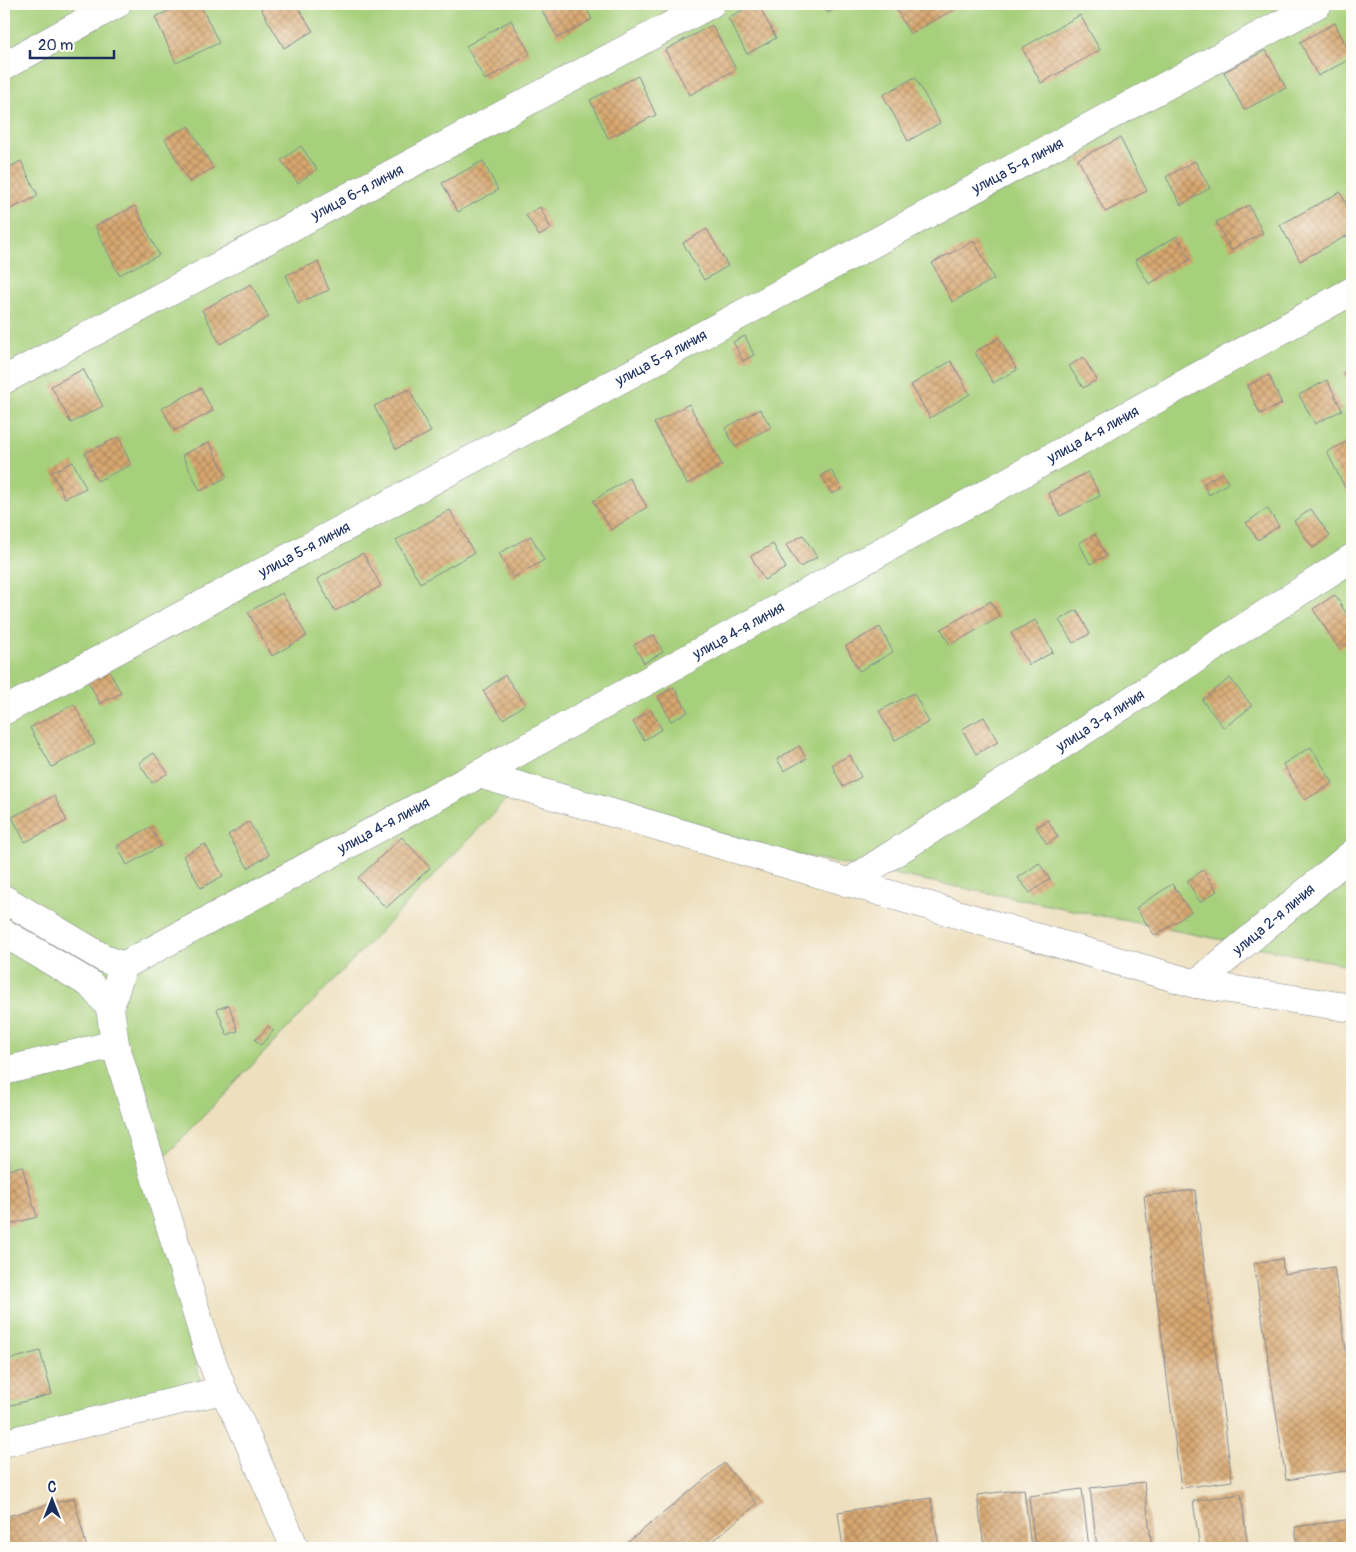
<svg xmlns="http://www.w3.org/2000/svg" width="1356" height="1552" viewBox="0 0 1356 1552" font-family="Pangolin,sans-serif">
	<defs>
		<pattern id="building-cross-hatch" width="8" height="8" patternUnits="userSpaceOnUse" patternTransform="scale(1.25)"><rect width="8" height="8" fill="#d8a76f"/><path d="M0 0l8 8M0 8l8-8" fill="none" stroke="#ae885e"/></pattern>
	</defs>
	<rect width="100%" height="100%" fill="#fdfcf7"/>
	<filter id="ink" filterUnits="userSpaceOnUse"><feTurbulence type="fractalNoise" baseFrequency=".02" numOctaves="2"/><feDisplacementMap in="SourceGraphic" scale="10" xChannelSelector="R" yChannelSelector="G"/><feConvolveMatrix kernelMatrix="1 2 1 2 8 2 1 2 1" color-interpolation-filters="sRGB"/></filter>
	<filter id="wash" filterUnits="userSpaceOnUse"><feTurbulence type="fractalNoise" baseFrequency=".0096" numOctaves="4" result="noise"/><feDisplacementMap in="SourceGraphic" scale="20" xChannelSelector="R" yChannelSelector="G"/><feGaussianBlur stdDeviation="1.12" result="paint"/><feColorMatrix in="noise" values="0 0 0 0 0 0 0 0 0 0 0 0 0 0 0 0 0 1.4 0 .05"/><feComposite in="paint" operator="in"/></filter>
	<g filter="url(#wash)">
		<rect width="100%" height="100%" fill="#eee0bf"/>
		<path fill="#a7d07b" stroke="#61806c" d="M4,4H1352V966L509,797L148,1174L204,1395L4,1441Z"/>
		<g id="blocks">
			<path fill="url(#building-cross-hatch)" d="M184,4H200L219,43L176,63L155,17Z
				M269,4H296L313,31L284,48L261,9Z
				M538,4H584L592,19L558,38Z
				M754,4H758L776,38L747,54L728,18Z
				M823,4H844L828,13Z
				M897,4H959L960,6L910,34L894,5Z
				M1080,15L1100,50L1041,83L1022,48Z
				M511,20L530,54L485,80L466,46Z
				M1335,23L1352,58L1318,76L1300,42Z
				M712,25L736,69L690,95L665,50Z
				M1266,50L1286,88L1244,110L1224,72Z
				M638,76L656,115L608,138L590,100Z
				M915,77L940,123L908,141L883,95Z
				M189,126L213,168L189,182L165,139Z
				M1120,138L1147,191L1105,212L1078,159Z
				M301,146L317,169L298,183L281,160Z
				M21,161L38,196L4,212V170Z
				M483,161L498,190L458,212L442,183Z
				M1195,161L1210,188L1181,205L1166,177Z
				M1340,192L1352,214V233L1300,261L1280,225Z
				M1249,205L1263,233L1231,250L1216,222Z
				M135,206L159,255L119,275L95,226Z
				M540,207L551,229L539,236L526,215Z
				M707,229L728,266L704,280L683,243Z
				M1177,236L1190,260L1149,284L1135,260Z
				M974,241L994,279L952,302L932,263Z
				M318,262L329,290L298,303L286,275Z
				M251,284L269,317L220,344L202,310Z
				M745,336L754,355L743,361L733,342Z
				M999,338L1017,370L993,383L975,352Z
				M1083,357L1097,380L1083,388L1069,366Z
				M951,361L970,394L930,418L911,385Z
				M1352,368V388L1343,373Z
				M83,369L103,406L71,423L51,386Z
				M1269,375L1282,404L1260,414L1247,386Z
				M1327,380L1342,410L1315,424L1299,395Z
				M201,388L213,411L174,431L162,408Z
				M409,389L431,432L396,449L374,406Z
				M689,404L722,465L687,484L654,423Z
				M760,409L771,427L735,447L725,428Z
				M119,437L131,465L97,481L85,453Z
				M1352,439V493L1348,494L1327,452Z
				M209,442L227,477L200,491L182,455Z
				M73,462L86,488L65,498L52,472Z
				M831,470L842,489L832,494L821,475Z
				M1088,472L1100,496L1060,516L1048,493Z
				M1222,472L1228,483L1209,495L1203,484Z
				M629,478L647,507L611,530L593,501Z
				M1267,508L1279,526L1258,540L1246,523Z
				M1311,509L1330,536L1313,548L1294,521Z
				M450,510L474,553L420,583L396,540Z
				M1095,534L1106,556L1090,564L1079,543Z
				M803,535L817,557L800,567L786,545Z
				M531,536L544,560L513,578L499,553Z
				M773,544L786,568L764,580L751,556Z
				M363,553L381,586L335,611L317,579Z
				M282,593L307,636L272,656L248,612Z
				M1335,595L1352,623V640L1339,649L1313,609Z
				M991,601L1000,617L950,645L941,629Z
				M1077,610L1090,634L1073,643L1059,620Z
				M1035,620L1053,652L1029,665L1011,633Z
				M880,627L893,652L859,671L846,646Z
				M654,635L663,652L644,663L634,645Z
				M109,670L121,693L100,704L88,681Z
				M505,675L525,704L503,719L483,691Z
				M1230,678L1252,706L1224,728L1202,700Z
				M674,687L688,712L671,721L658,696Z
				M914,693L929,722L895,740L879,711Z
				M74,704L95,744L52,767L30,728Z
				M651,710L662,729L644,740L633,722Z
				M984,717L998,742L976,754L962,729Z
				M799,746L806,759L784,771L777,759Z
				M1311,747L1333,783L1305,800L1283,764Z
				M154,753L168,773L152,783L139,763Z
				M850,755L861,777L843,787L832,765Z
				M54,796L67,821L25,842L12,817Z
				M1048,820L1058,837L1047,844L1036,827Z
				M249,822L269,855L248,868L228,835Z
				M150,827L161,846L127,865L117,846Z
				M402,837L430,868L386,908L358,878Z
				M205,844L223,876L201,888L183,856Z
				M1039,863L1050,879L1030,893L1018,878Z
				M1203,870L1217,891L1200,902L1187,881Z
				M1172,884L1191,912L1155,936L1136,908Z
				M229,1005L238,1031L227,1035L217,1009Z
				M268,1026L273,1031L261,1045L255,1040Z
				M22,1166L37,1217L4,1226V1171Z
				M1195,1190L1232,1481L1181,1488L1144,1196Z
				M1282,1259L1284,1274L1334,1267L1352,1392V1470L1286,1480L1254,1263Z
				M40,1351L52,1394L4,1407V1361Z
				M724,1463L757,1504L705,1547L706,1548H621Z
				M1144,1482L1152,1548H1097L1090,1488Z
				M1024,1489L1031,1548H984L977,1495Z
				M1082,1489L1089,1548H1035L1029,1496Z
				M1241,1494L1248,1548H1200L1193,1501Z
				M74,1498L87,1548H8L4,1531V1517Z
				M931,1498L939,1548H843L838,1512Z
				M1352,1519V1548H1298L1295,1527Z"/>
		</g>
	</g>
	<g filter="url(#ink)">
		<use href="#blocks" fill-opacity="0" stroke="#84888e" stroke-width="1"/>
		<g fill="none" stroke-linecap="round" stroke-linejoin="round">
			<g stroke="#84888e" stroke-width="29">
				<g id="street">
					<path d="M4,66L117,4"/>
					<path id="s1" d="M4,380L711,4"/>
					<path id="s2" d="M4,711L1318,4"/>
					<path d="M479,774L1196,984L1352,1008"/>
					<path id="s3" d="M848,883L1352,558"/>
					<path d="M4,899L105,959L123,966"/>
					<path d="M4,933L90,984L110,1007"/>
					<path id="s4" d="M123,966L479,774L1352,291"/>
					<path d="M123,966L110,1007L115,1044L208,1351L223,1390L240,1422L295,1548"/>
					<path id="s5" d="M1196,984L1352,854"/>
					<path d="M4,1071L115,1044"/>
					<path d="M4,1443L223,1390"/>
				</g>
			</g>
			<use href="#street" stroke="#fff" stroke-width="28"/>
		</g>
	</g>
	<g text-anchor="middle" stroke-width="5" stroke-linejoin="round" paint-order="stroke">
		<g font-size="15" fill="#1b2f5e" stroke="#fdfcf7">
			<text dy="5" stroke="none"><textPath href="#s2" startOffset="1151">улица 5-я линия</textPath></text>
			<text dy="5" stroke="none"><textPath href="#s1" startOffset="400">улица 6-я линия</textPath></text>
			<text dy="5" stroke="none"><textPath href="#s2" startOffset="746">улица 5-я линия</textPath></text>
			<text dy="5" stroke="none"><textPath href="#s4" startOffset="1106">улица 4-я линия</textPath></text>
			<text dy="5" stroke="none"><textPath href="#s2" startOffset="341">улица 5-я линия</textPath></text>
			<text dy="5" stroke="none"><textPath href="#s4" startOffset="701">улица 4-я линия</textPath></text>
			<text dy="5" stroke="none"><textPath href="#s3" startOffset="300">улица 3-я линия</textPath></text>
			<text dy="5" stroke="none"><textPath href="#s4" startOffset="296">улица 4-я линия</textPath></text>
			<text dy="5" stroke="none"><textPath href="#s5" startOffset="101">улица 2-я линия</textPath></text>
		</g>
	</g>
	<rect width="1356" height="1552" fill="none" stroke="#fdfcf7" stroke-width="20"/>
	<g transform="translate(52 1500)" stroke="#fdfcf7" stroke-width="4" paint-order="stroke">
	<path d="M0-4L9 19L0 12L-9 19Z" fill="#1b2f5e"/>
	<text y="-8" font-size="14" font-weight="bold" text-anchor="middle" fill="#1b2f5e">С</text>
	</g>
	<path d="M30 50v8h84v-8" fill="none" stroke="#1b2f5e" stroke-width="2.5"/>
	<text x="38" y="50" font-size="15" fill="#1b2f5e" stroke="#fdfcf7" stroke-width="4" paint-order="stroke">20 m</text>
</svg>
